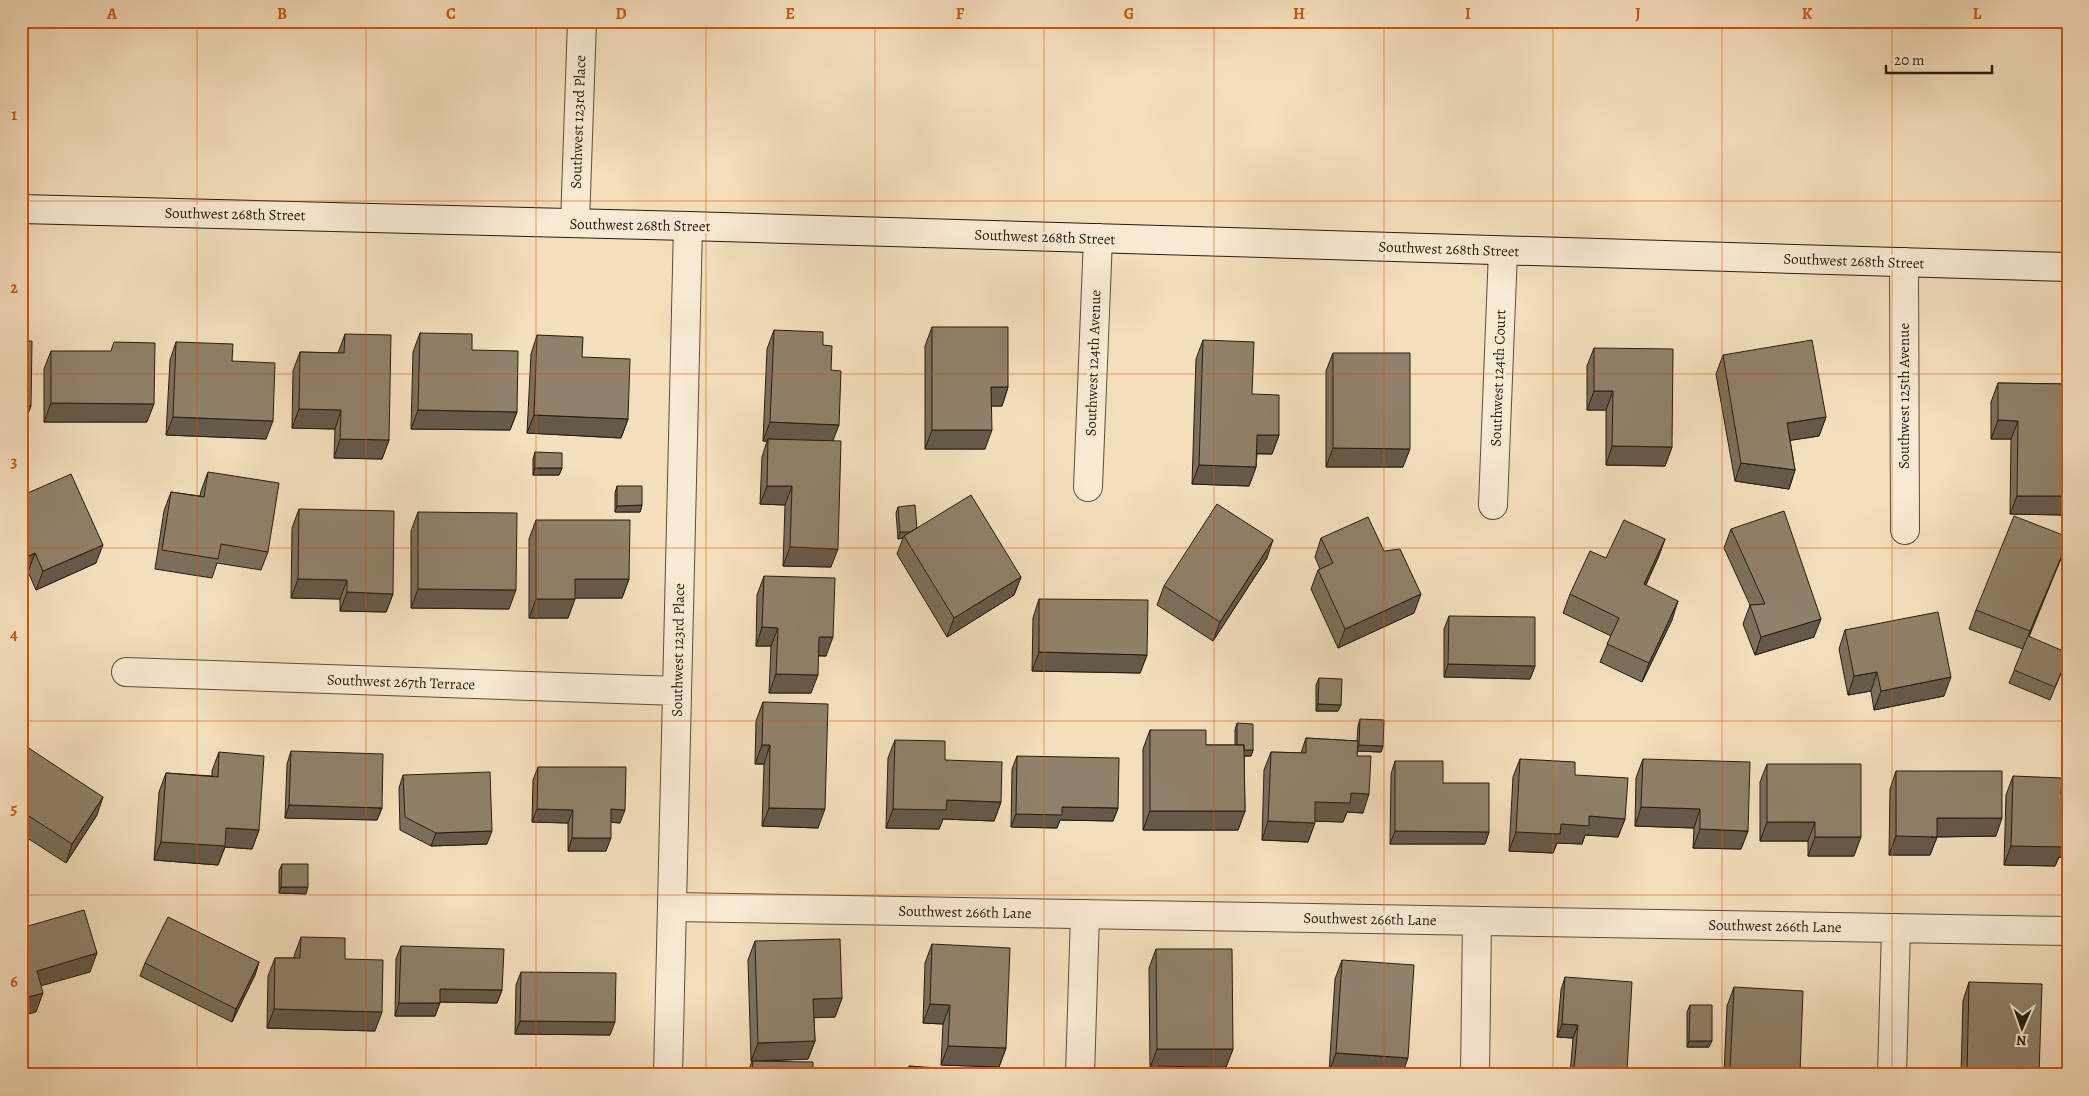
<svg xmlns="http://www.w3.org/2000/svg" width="2089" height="1096" viewBox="0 0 2089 1096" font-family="Alegreya,serif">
	<rect width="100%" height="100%" fill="#f4dfbc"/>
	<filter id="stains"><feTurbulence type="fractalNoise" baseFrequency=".004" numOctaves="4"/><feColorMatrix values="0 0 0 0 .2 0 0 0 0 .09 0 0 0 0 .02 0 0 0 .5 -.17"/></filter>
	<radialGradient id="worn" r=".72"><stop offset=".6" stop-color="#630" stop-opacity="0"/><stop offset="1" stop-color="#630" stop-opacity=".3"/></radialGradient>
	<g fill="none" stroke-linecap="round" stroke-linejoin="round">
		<g stroke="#584d3c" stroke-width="30">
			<path id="minor" d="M575,223L582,21
				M1904,262L1905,530
				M1088,487L1098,238
				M1493,505L1503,251
				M126,672L677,691
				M672,907L2068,931
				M668,1075L688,226
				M1080,1075L1085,914
				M1475,1075L1477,921
				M1892,1075L1896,928"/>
		</g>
		<g stroke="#241c12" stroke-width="30">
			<path id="secondary" d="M21,209L688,226L2068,267"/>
		</g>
		<use href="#minor" stroke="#f8ead3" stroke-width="28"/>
		<use href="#secondary" stroke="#f8ead3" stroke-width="28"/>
	</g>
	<path fill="#7c6f5b" stroke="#241c12" d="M932,327L1008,387L1002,406H991L985,449H925V346Z
		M774,330L823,345L831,370L833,441L831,567L783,566L785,505L760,504L762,457L767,441H763L767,349Z
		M420,333L472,350L517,412L510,430L411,429L413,352Z
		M345,334L389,440L382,459L334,458L335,429L292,428L293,371L300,352L338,353Z
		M537,335L582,357L628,419L621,438L527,433L531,354Z
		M1203,340L1252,394L1279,435L1272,454H1257L1256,467L1249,486L1192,484L1196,359Z
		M176,342L232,361L266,439L166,435L170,360Z
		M1594,348L1672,447L1665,466L1606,465V410H1587V366Z
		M51,351L147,422H44V369Z
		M1333,353L1403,467H1326V371Z
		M1723,355L1826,417L1819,436L1790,440L1795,470L1789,489L1735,481L1716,374Z
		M1998,383L2068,384L2062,515L2010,514L2011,439H1991V402Z
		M535,452L562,468L559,475H533V459Z
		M208,472L268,552L261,570L217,563L212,578L155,569L164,511L171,492L200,496L201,491Z
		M617,486L642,505L640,512H615V493Z
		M21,496L96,563L36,590L28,572Z
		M898,507L917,528L1021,577L1014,595L947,637L897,554L903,538L898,539L896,513Z
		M299,509L393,594L386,612L340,611V599L291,598L292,528Z
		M418,512L509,609L411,608V531Z
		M536,520L629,579L622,598H575L568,618H529V539Z
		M1731,529L1814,637L1755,655L1743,624L1750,605L1724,548Z
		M1321,538L1384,551L1414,613L1338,648L1311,589L1318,570L1320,569L1315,557Z
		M1665,539L1658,558L1646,585L1672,620L1642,682L1600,662L1611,636L1563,613L1570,594L1606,558Z
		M2062,556L2029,637L2064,666L2050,700L2009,683L2023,649L1969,629L1976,610Z
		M1267,558L1213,641L1157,605L1164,586Z
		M764,576L826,656H818L811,693H769L771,646H756L757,595Z
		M1039,599L1147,655L1140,673L1032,671L1033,618Z
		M1449,616L1535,666L1530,679L1444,677V629Z
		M1845,630L1944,696L1874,710L1871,691L1848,695L1839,649Z
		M1319,678L1341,705L1338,711H1316V685Z
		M763,702L818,828L762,826L764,764H755L756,721Z
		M1360,719L1383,746L1381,752L1357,751V756L1363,813L1347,812L1343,822L1315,821L1308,842L1262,840L1264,770L1271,752L1301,753L1306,738L1357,741L1358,726Z
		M1237,723L1253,750L1251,756H1244L1245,811L1238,830H1143V749L1150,730L1206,745H1235V730Z
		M895,740L945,760L1001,802L994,821L943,819L939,829L886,828L888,758Z
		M21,743L97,815L66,863L21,834Z
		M291,751L382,808L377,820L285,818L287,764Z
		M219,752L259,830L252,849L225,847L218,865L154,860L159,792L166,773L212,776V771Z
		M1017,756L1118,808L1113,821L1060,820L1057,828L1011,827L1012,769Z
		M1520,759L1575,775L1625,819L1618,837L1585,835L1582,844L1557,843L1553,853L1509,851L1513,777Z
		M1643,759L1748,831L1741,849L1693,848L1694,828L1635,826L1636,778Z
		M1395,761L1443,783L1489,832L1485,844H1390L1391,774Z
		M1767,764L1854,856H1808V841H1760V782Z
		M538,767L620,823L611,822L606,851H568V823L532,822L533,780Z
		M1896,771L1996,836L1937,837L1930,855H1889L1890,789Z
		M403,775L487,844L431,846L400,830L399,788Z
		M2013,776L2061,794H2068V857H2059L2055,866L2004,865L2006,795Z
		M282,864L306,894L279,893V871Z
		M301,937L345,959L375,1031L267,1028L268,976L275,958H294V956Z
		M755,941L842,998L835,1017H814L815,1041L808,1059L765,1061L813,1075H747L752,1061H751L748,960Z
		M932,944L1006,1048L999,1067L941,1065L943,1024L923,1023L925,963Z
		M401,946L502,990L497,1003L440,1002L435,1016H395L396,959Z
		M1156,949L1233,1049L1226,1067L1211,1068L1237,1075H1155L1157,1068H1150L1149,968Z
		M1342,960L1402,1075H1375L1329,1072L1335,979Z
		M259,962L255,975L232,1022L140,976L145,963Z
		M521,972L610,1035L515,1034L516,985Z
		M1565,977L1625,1075H1570L1573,1038L1557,1037L1561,990Z
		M1969,982L2039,1075H1961L1963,1001Z
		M1734,987L1800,1073L1799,1075H1724L1727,1006Z
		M1690,1005L1709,1047H1687V1012Z
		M909,1066L995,1075H905Z"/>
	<path fill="#655a4a" stroke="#241c12" d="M991,387H1008L1002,406H985Z
		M1594,391H1613L1606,410H1587Z
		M51,403L154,404L147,422H44Z
		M21,406H31L24,425H21Z
		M299,409L341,410L335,429L292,428Z
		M418,410L517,412L510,430L411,429Z
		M534,415L628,419L621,438L527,433Z
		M173,417L273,421L266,439L166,435Z
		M1826,417L1819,436L1780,442L1787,423Z
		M1998,420L2018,421L2011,439H1991Z
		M770,422L839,425L832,443L768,439L767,441H763Z
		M932,430H992L985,449H925Z
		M1257,435H1279L1272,454L1250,453Z
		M340,439L389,440L382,459L334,458Z
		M1612,446L1672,447L1665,466L1606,465Z
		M1333,448L1410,449L1403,467H1326Z
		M1741,463L1795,470L1789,489L1735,481Z
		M1199,465L1256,467L1249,486L1192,484Z
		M535,468H562L559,475H533Z
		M767,486H792L785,505L760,504Z
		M2017,496H2068V500L2062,515L2010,514Z
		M642,505L640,512H615L617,506Z
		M917,531L904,536L903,538L898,539L900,532Z
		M1665,539L1658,558L1637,603L1644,584Z
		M1273,540L1267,558L1213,641L1220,622Z
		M2068,541L2062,556L2023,649L2030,631Z
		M103,545L96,563L36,590L43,571Z
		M790,547L838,549L831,567L783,566Z
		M35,553L28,572L21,575V560Z
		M1021,577L1014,595L947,637L954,618Z
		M298,579L347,580L340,599L291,598Z
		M575,579H629L622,598H568Z
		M418,589L516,590L509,609L411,608Z
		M347,592L393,594L386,612L340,611Z
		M1421,594L1414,613L1338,648L1345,629Z
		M536,599H575L568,618H529Z
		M1678,601L1672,620L1642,682L1649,663Z
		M1821,619L1814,637L1755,655L1761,637Z
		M762,627L778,628L771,646H756Z
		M819,637H833L826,656L812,655Z
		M1039,652L1147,655L1140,673L1032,671Z
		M1448,664L1535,666L1530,679L1444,677Z
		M1877,672L1871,691L1848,695L1854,676Z
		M776,674L818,675L811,693H769Z
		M1951,677L1944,696L1874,710L1881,691Z
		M1318,704L1341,705L1338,711H1316Z
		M762,745H770L764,764H755Z
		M1359,745L1383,746L1381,752L1357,751Z
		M1237,750H1253L1251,756H1235Z
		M1351,793L1369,794L1363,813L1347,812L1343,822L1309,821L1315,802Z
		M103,797L97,815L66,863L72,844Z
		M947,800L1001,802L994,821L943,819L939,829L886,828L893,809Z
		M289,805L382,808L377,820L285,818Z
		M1062,807L1118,808L1113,821L1060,820L1057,828L1011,827L1016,814Z
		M1641,807L1700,809L1694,828L1635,826Z
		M769,808L825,809L818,828L762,826Z
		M537,809L573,810L568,823L532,822Z
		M611,809L625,810L620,823L607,822Z
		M1150,811H1245L1238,830H1143Z
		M1589,816L1625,819L1618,837L1585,835L1582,844L1557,843L1553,853L1509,851L1516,832Z
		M1937,818H2002L1996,836L1931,837H1937L1930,855H1889L1896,836Z
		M1268,821L1315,823L1308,842L1262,840Z
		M1767,822H1815L1808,841H1760Z
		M226,828L259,830L252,849L225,847L218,865L154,860L161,842Z
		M1700,829L1748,831L1741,849L1693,848Z
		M492,831L487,844L431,846L436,833Z
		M1395,831L1489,832L1485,844H1390Z
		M1815,837H1861L1854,856H1808Z
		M572,838H611L606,851H568Z
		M2062,838H2068V857H2059L2055,866L2004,865L2011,846Z
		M281,887H308L306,894L279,893Z
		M97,953L90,972L30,989L37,971Z
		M259,962L255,975L232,1022L236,1009Z
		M440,989L502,990L497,1003L436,1002Z
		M43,993L36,1012L21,1016V999Z
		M842,998L835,1017L806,1018L813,999Z
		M399,1003H440L435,1016H395Z
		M930,1004L950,1005L943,1024L923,1023Z
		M274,1009L382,1012L375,1031L267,1028Z
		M520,1021L615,1022L610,1035L515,1034Z
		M1562,1024L1578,1025L1573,1038L1557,1037Z
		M815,1041L808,1059L751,1061L758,1043Z
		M1689,1041H1712L1709,1047H1687Z
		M948,1046L1006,1048L999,1067L941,1065Z
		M1157,1049H1233L1226,1067L1150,1068Z
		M1336,1053L1408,1058L1402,1075H1375L1329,1072Z
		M1574,1068L1627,1071L1625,1075H1572Z
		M1730,1070L1800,1073L1799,1075H1728Z"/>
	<path fill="#90816a" stroke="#241c12" d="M932,327H1008V387H991L992,430H932Z
		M774,330L823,332V345L832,346L831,370L841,371L839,425L770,422Z
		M420,333L472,334V350L518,351L517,412L418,410Z
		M345,334L391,335L389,440L340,439L341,410L299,409L300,352L344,353Z
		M537,335L583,337L582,357L630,359L628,419L534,415Z
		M1203,340L1254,342L1252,394L1279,395V435H1257L1256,467L1199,465Z
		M1812,340L1826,417L1787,423L1795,470L1741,463L1723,355Z
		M21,341H32L31,406H21Z
		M114,342L155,343L154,404L51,403V351H111Z
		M176,342L233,344L232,361L275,363L273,421L173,417Z
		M1594,348L1673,349L1672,447L1612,446L1613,391H1594Z
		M1333,353H1410V449L1333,448Z
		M1998,383L2068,384V496H2017L2018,421L1998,420Z
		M768,439L841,441L838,549L790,547L792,486H767Z
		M535,452L562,453V468H535Z
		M208,472L279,483L268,552L221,544L218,559L162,550L171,492L204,497Z
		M71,474L103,545L43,571L35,553L21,560V496Z
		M617,486H642V505L617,506Z
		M971,495L1021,577L954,618L904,536Z
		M1217,504L1273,540L1220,622L1164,586Z
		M915,505L917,528L910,532H900L898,507Z
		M299,509L394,511L393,594L347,592V580L298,579Z
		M1784,511L1821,619L1761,637L1750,605L1765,604L1731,529Z
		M418,512L517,513L516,590L418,589Z
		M2014,516L2068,537V541L2030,631L1976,610Z
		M1368,517L1384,551L1400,549L1421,594L1345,629L1318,570L1333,563L1321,538Z
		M536,520H630L629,579H575V599H536Z
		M1624,520L1665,539L1644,584L1678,601L1649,663L1607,644L1619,618L1570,594L1590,551L1606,558Z
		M764,576L835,578L833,637H819L818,675L776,674L778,628L762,627Z
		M1039,599L1148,600L1147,655L1039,652Z
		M1938,612L1951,677L1881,691L1877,672L1854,676L1845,630Z
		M1449,616L1535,617V666L1448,664Z
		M2028,636L2068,653V657L2055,687L2014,670Z
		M1319,678L1342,679L1341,705L1318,704Z
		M763,702L828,704L825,809L769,808L770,745H762Z
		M1360,719L1384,720L1383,746L1359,745Z
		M1237,723L1253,724V750H1244V745H1237Z
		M1150,730H1206V745H1244L1245,811H1150Z
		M1306,738L1358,741L1357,756H1371L1369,794L1351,793L1350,803L1315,802V823L1268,821L1271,752L1306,753Z
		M895,740L945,741V760L1002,762L1001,802L947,800L946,810L893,809Z
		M21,743L103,797L72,844L21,811Z
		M291,751L383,754L382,808L289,805Z
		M219,752L264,756L259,830L226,828L225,846L161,842L166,773L218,777Z
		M1017,756L1119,758L1118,808L1062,807V815L1016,814Z
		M1520,759L1575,762V775L1628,778L1625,819L1589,816V826L1561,824L1560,834L1516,832Z
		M1643,759L1750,762L1748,831L1700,829V809L1641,807Z
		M1395,761H1443V783H1489V832L1395,831Z
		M1767,764H1861V837H1815V822H1767Z
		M538,767H626L625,810L611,809V838H572L573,810L537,809Z
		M1896,771H2002V818H1937V837L1896,836Z
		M490,772L492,831L436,833L405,817L403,775Z
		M2013,776L2062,778L2061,794H2068V838H2062V847L2011,846Z
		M282,864H308V887H281Z
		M84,910L97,953L37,971L43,993L21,999V928Z
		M168,917L259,962L236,1009L145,963Z
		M301,937L345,938V959L383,960L382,1012L274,1009L275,958H300Z
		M840,939L842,998L813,999L815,1041L758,1043L755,941Z
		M932,944L1010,948L1006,1048L948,1046L950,1005L930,1004Z
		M401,946L504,949L502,990L440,989V1003H399Z
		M1156,949H1232L1233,1049H1157Z
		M1342,960L1414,965L1408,1058L1336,1053Z
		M521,972L616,973L615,1022L520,1021Z
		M1565,977L1632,982L1627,1071L1574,1068L1578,1025L1562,1024Z
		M1969,982L2042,984L2039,1075L1967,1074Z
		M1734,987L1803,991L1800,1073L1730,1070Z
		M1690,1005H1712V1041H1689Z
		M753,1061L813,1062V1075H752Z
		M909,1066L995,1072V1075H909Z
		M1158,1066L1237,1068V1075H1158Z"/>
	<path fill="none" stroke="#d4530d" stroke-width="1" stroke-opacity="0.55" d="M197,21V1075M366,21V1075M536,21V1075M706,21V1075M875,21V1075M1044,21V1075M1214,21V1075M1384,21V1075M1553,21V1075M1722,21V1075M1892,21V1075M21,201H2068M21,374H2068M21,548H2068M21,721H2068M21,895H2068"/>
	<g text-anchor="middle" stroke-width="5" stroke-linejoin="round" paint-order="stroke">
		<g font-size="15" fill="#241c12" stroke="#f8ead3">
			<text transform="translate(578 122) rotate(-88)" y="5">Southwest 123rd Place</text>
			<text transform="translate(235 214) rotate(1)" y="5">Southwest 268th Street</text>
			<text transform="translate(640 225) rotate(1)" y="5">Southwest 268th Street</text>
			<text transform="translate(1045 237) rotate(2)" y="5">Southwest 268th Street</text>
			<text transform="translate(1449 249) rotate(2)" y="5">Southwest 268th Street</text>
			<text transform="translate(1854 261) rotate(2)" y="5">Southwest 268th Street</text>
			<text transform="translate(1093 363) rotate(-88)" y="5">Southwest 124th Avenue</text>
			<text transform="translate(1498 378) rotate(-88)" y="5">Southwest 124th Court</text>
			<text transform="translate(1904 396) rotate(-90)" y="5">Southwest 125th Avenue</text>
			<text transform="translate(678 650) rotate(-89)" y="5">Southwest 123rd Place</text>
			<text transform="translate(401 682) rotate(2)" y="5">Southwest 267th Terrace</text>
			<text transform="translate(965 912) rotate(1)" y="5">Southwest 266th Lane</text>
			<text transform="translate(1370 919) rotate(1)" y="5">Southwest 266th Lane</text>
			<text transform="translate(1775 926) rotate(1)" y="5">Southwest 266th Lane</text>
		</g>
	</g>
	<rect width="2089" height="1096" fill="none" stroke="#f4dfbc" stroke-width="55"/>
	<g transform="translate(2022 1028) rotate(182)" stroke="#f8ead3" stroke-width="4" paint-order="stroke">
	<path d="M0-4L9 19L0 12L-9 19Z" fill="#241c12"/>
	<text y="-8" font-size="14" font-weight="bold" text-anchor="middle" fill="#241c12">N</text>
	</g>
	<path d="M1886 65v8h106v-8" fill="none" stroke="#241c12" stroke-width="2.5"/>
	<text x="1894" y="65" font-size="15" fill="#241c12" stroke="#f8ead3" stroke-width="4" paint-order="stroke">20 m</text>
	<rect x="28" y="28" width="2034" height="1040" fill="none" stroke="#d4530d" stroke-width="2"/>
	<g font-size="16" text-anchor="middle" font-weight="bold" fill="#d4530d">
		<text x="112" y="19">A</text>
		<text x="282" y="19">B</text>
		<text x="451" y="19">C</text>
		<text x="621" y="19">D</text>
		<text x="790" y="19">E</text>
		<text x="960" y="19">F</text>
		<text x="1129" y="19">G</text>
		<text x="1299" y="19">H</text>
		<text x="1468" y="19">I</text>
		<text x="1638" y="19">J</text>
		<text x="1807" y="19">K</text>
		<text x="1977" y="19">L</text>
		<text x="14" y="120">1</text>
		<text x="14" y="293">2</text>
		<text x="14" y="467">3</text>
		<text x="14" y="640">4</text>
		<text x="14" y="814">5</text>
		<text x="14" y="987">6</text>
	</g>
	<rect width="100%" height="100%" filter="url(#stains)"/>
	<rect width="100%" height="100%" fill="url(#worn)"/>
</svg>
